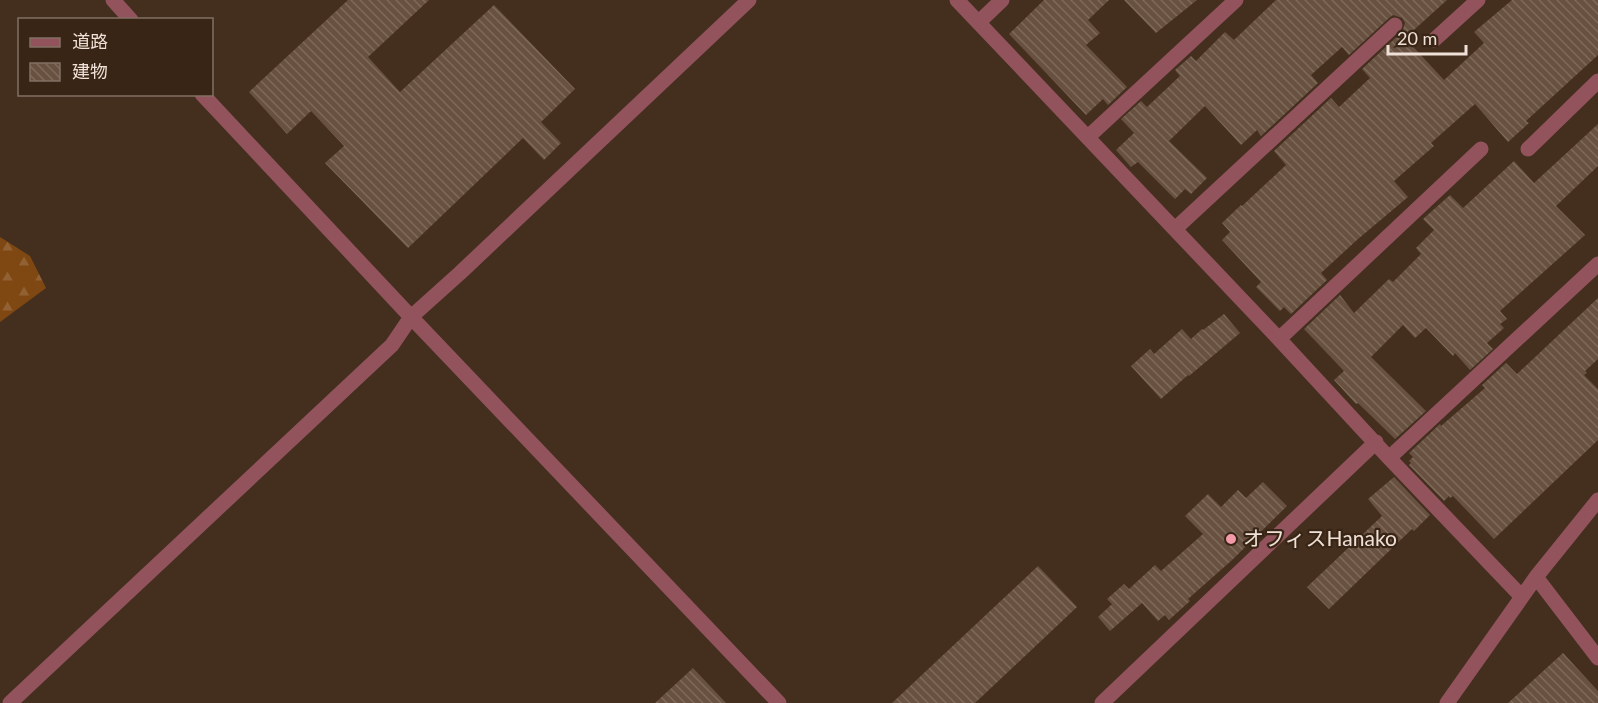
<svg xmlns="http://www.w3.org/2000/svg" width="1598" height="703" viewBox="0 0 1598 703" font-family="Lato,'Noto Sans JP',sans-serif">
	<defs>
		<pattern id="forest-firs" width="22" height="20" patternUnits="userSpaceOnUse" patternTransform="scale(1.5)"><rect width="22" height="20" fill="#7f4711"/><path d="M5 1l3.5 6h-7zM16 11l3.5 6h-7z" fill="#916133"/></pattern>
		<pattern id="building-back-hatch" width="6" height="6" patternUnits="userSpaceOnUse" patternTransform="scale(1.5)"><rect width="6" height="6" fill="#685140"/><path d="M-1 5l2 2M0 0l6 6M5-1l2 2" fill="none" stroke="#7e6a5b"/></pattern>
	</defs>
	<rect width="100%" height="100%" fill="#442f1f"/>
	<path fill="url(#forest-firs)" d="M0,237L30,256L46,288L0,322Z"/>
	<path fill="url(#building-back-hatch)" d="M348,0H429L368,57L400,92L494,5L575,89L541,122L561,143L544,160L523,138L408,248L325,163L344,146L311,111L287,134L249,92Z
		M1044,0H1109L1088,20L1100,33L1086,45L1127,87L1108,105L1103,99L1086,115L1009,34Z
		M1124,0H1197L1156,33Z
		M1276,0H1447L1405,38L1444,80L1484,43L1474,32L1512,0H1598V55L1526,121L1529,123L1508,142L1475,104L1431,143L1434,146L1394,181L1408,197L1358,239L1321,273L1327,280L1291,314L1284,307L1280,311L1256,287L1261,282L1222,240L1230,232L1222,223L1241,205L1242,206L1286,165L1274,151L1331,98L1339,107L1370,78L1362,69L1402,32L1405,23L1402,18L1393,15L1389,18L1349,55L1342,47L1311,75L1318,83L1261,136L1257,130L1241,145L1205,106L1169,141L1207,178L1191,194L1185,189L1175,199L1138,162L1131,167L1116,150L1134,133L1121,119L1141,101L1147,107L1180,76L1175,70L1191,56L1196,61L1225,32L1234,40Z
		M1598,124V166L1556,206L1585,235L1500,311L1507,319L1500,324L1504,328L1487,343L1493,349L1470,370L1455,353L1453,356L1426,328L1415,338L1403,325L1371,357L1426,411L1395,439L1358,403L1356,404L1334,380L1344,371L1304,329L1340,295L1354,313L1389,279L1393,282L1421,254L1416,248L1434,230L1423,219L1450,195L1463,208L1514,161L1534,183Z
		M1598,298V359L1585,371L1587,373L1584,375L1598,389V440L1494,539L1453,496L1450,498L1449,496L1444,501L1409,465L1411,463L1409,461L1413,457L1409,453L1440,424L1441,426L1485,388L1482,385L1506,363L1517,374Z
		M1224,314L1240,333L1189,376L1188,375L1161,399L1131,366L1150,349L1154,354L1182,329L1191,339L1202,329L1203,330Z
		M1394,477L1430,515L1414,531L1412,529L1329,609L1307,587L1382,516L1368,499Z
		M1263,482L1287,506L1231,561L1188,599L1190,601L1169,620L1165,615L1158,621L1142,603L1110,631L1098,617L1112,604L1107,599L1124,584L1129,589L1155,565L1161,571L1203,534L1185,516L1208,494L1221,507L1238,490L1246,498Z
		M1038,566L1077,607L975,703H892Z
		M1563,653L1598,691V703H1508Z
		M693,668L726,703H655Z"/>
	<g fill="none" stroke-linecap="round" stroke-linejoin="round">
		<path stroke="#92535d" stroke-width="15" d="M113,0L131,20
			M957,0L1279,339L1389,458L1522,597
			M979,22L1002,0
			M1434,40L1478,0
			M202,94L411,317L779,703
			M1088,137L1236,0
			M1528,149L1598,81
			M1175,229L1395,25
			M1279,339L1481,149
			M1389,458L1598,264
			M1536,577L1598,658
			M10,703L392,345L411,317L460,273L749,0
			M1102,703L1376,442
			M1447,703L1536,577L1598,500"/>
	</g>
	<circle fill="#f39aa9" stroke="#392515" stroke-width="2" cx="1231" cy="539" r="6"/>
	<g text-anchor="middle" stroke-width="4.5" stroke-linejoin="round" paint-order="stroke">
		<g font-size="21" fill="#efe1d7" stroke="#392515" text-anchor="start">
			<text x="1243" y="546">オフィスHanako</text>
		</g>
	</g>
	<rect x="18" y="18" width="195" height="78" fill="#392515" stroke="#827063" stroke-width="1.5"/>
	<rect x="30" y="38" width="30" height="9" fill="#92535d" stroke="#827063" stroke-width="1.5"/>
	<text x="72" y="48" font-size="18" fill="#efe1d7">道路</text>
	<rect x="30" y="63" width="30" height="18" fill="url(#building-back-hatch)" stroke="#827063" stroke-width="1.5"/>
	<text x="72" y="78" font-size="18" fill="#efe1d7">建物</text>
	<path d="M1388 45v9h78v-9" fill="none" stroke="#efe1d7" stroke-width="3"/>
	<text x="1397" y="45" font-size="18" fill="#efe1d7" stroke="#392515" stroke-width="4.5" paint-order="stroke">20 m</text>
</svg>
